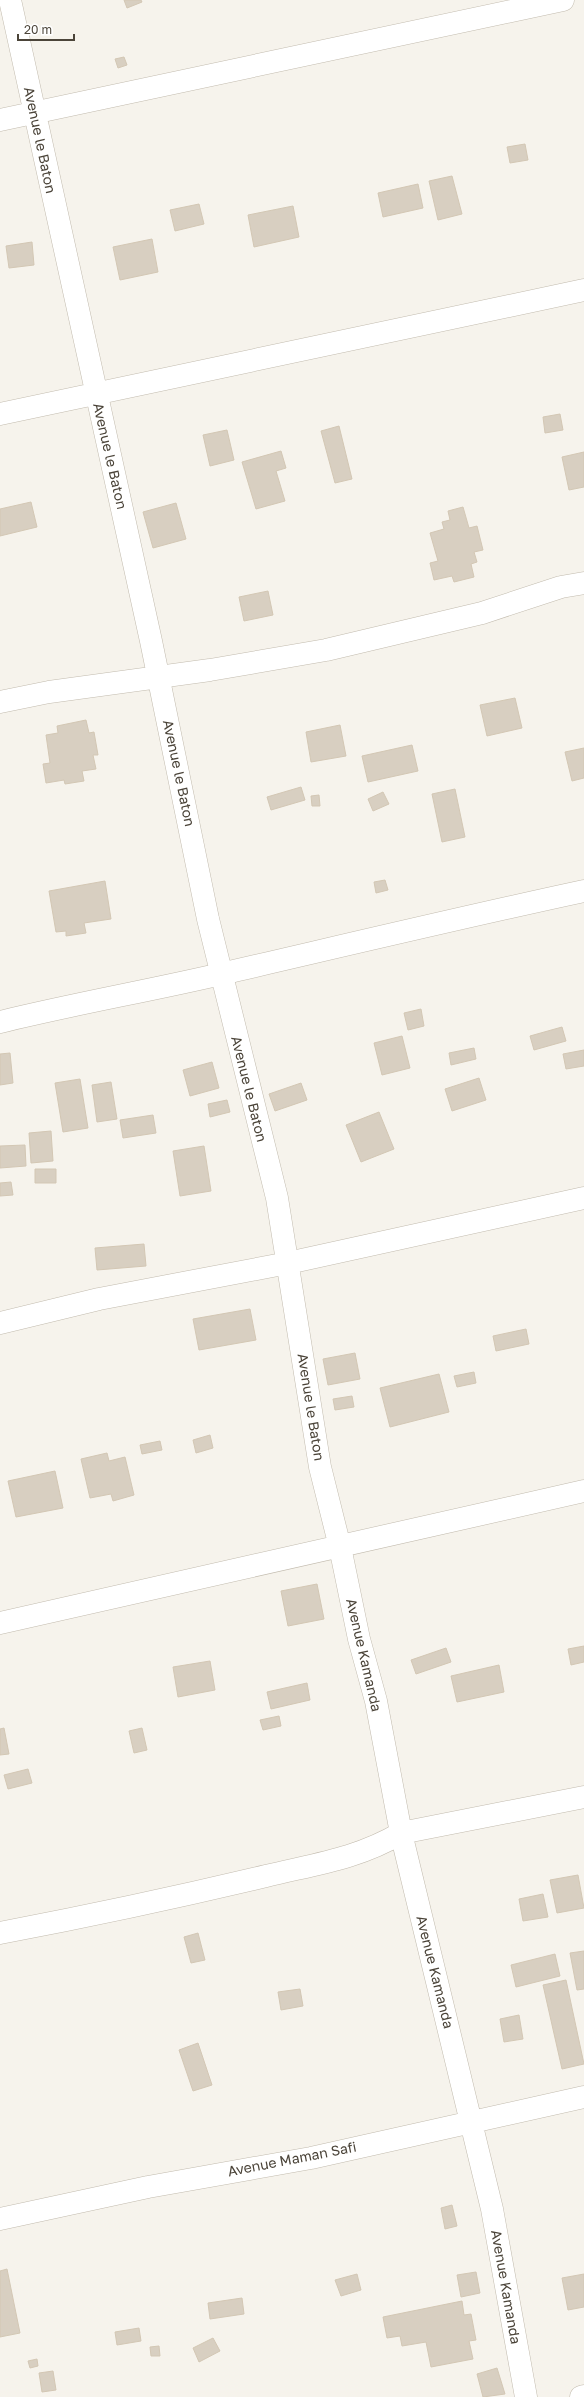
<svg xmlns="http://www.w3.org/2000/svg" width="584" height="2397" viewBox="0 0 584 2397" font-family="'Golos Text',sans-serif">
	<rect width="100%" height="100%" fill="#f6f3ec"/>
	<path fill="#d8cfc1" stroke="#d3c7b4" d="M124,0H141L142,2L127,8Z
		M124,57L127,65L118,68L115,59Z
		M525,144L528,160L510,163L507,147Z
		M452,176L462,214L438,220L429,181Z
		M418,184L423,208L383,217L378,193Z
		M199,204L204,224L175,231L170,210Z
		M293,206L299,237L254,247L248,215Z
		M152,239L158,272L120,280L113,247Z
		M32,242L34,265L9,268L6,246Z
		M560,414L563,430L545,433L543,417Z
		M339,426L352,479L335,483L321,431Z
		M227,430L234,460L210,466L203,435Z
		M281,451L286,468L276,471L285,501L256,509L242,462Z
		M584,452V487L569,490L562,457Z
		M31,502L37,527L0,536V509Z
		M176,503L186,539L153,548L143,512Z
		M463,507L469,528L477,526L483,550L474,552L477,562L471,564L474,577L454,582L452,576L434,580L430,563L438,561L430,533L444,529L442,522L450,520L448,511Z
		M268,591L273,615L244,621L239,597Z
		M515,698L522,728L487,736L480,705Z
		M86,720L89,733L94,732L98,755H93L96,769L82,771L84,781L65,784L64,780L46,783L43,764L50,763L46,735L58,733L57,726Z
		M340,725L346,756L311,762L306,732Z
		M412,745L418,771L368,782L362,756Z
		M584,748V778L572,781L565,752Z
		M301,787L305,800L271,810L267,797Z
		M455,789L465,837L442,842L432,794Z
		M383,792L389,804L373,811L368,799Z
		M319,795L320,806H312L311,796Z
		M385,880L388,890L376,893L374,882Z
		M105,881L111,919L84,923L86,933L66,936V931L56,932L49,891Z
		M421,1009L424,1026L408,1030L404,1013Z
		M562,1027L566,1041L534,1050L530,1036Z
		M402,1036L410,1068L382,1075L374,1043Z
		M474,1048L476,1059L451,1065L449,1053Z
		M584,1050V1066L566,1069L563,1054Z
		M10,1053L13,1083L0,1085V1054Z
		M212,1062L219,1088L190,1096L183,1070Z
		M479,1078L486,1100L452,1111L445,1089Z
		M80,1079L88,1128L63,1132L55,1083Z
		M111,1082L117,1119L97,1122L92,1085Z
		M301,1083L307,1100L275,1111L269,1094Z
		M227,1100L230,1112L210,1117L208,1104Z
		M379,1112L394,1149L361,1162L346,1125Z
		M153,1115L156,1133L123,1138L120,1120Z
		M51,1131L53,1161L31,1163L29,1133Z
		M25,1145L26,1166L0,1168V1146Z
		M204,1146L211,1191L180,1196L173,1151Z
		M35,1169H56V1183H35Z
		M11,1182L13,1195L0,1196V1183Z
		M144,1244L146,1266L97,1270L95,1248Z
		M250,1309L256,1340L199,1350L193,1319Z
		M526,1329L529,1344L496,1351L493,1336Z
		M355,1353L360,1379L328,1385L323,1359Z
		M474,1372L476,1383L457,1387L454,1376Z
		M439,1374L449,1412L390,1427L380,1388Z
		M352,1396L354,1407L335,1410L333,1399Z
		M210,1435L213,1448L196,1453L193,1440Z
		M160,1441L162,1450L142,1454L140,1445Z
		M107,1453L109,1461L125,1457L134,1495L113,1501L111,1494L90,1498L81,1459Z
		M55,1471L63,1508L16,1517L8,1481Z
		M317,1584L324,1619L288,1626L281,1591Z
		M584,1646V1662L571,1665L568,1649Z
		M446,1648L451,1662L416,1674L411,1660Z
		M210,1661L215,1690L178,1697L173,1667Z
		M499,1665L504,1692L457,1702L451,1676Z
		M307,1683L310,1700L271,1709L267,1692Z
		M279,1716L281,1726L263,1730L260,1720Z
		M4,1728L9,1754L0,1755V1729Z
		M142,1728L147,1750L134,1753L129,1731Z
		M28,1769L32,1783L8,1789L4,1775Z
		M578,1875L584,1908L557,1913L550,1880Z
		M543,1894L548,1917L523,1921L519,1899Z
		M198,1933L205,1960L191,1963L184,1937Z
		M584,1951V1989L577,1990L570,1953Z
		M555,1954L560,1976L516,1987L511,1965Z
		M566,1980L584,2064L562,2069L543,1985Z
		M300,1989L303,2006L281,2010L278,1992Z
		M519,2015L523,2039L504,2042L500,2019Z
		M198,2043L212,2085L193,2091L179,2050Z
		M452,2205L457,2226L445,2229L441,2208Z
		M7,2269L20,2333L0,2337V2271Z
		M476,2272L480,2293L461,2297L457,2275Z
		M357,2274L361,2290L341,2296L335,2280Z
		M584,2274V2307L568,2310L562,2278Z
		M242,2298L244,2314L210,2319L208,2303Z
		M462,2301L464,2315L471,2314L476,2340L469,2341L473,2359L431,2367L426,2342L402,2346L400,2336L387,2338L383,2317Z
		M139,2328L141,2341L117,2345L115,2332Z
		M213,2338L220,2351L199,2362L193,2348Z
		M159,2346L160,2356H151L150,2347Z
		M37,2359L38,2366L30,2368L28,2361Z
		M497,2368L505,2394L483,2397L477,2374Z
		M53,2371L56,2390L42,2392L39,2373Z"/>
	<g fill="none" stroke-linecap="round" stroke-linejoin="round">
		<g stroke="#c2bbae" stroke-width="23">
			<path id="minor" d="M10,0L151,641L208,919L277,1198L320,1467L340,1547L359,1639L376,1701L401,1833L492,2209L526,2397
				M0,120L563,0
				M0,414L584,290
				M0,702L49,692L210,670L326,650L482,613L561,587L584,583
				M0,1022C73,1004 148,991 221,974C342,946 463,917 584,891
				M0,1323L99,1299L288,1263L584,1198
				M0,1623L584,1491
				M0,1933C89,1916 178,1897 266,1876C315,1864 357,1859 401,1833L584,1797
				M0,2219L148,2187L311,2158L584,2097
				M581,2397L584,2396"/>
		</g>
		<use href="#minor" stroke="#fff" stroke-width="22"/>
	</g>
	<g text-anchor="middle" stroke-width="3" stroke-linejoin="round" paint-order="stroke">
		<g font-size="14" fill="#4b4439" stroke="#fff">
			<text transform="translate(40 140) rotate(78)" y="5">Avenue le Baton</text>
			<text transform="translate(110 456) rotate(77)" y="5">Avenue le Baton</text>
			<text transform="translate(179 773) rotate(78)" y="5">Avenue le Baton</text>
			<text transform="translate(249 1089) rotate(76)" y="5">Avenue le Baton</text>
			<text transform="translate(311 1407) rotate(81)" y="5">Avenue le Baton</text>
			<text transform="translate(364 1655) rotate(77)" y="5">Avenue Kamanda</text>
			<text transform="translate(435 1972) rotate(76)" y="5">Avenue Kamanda</text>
			<text transform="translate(292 2159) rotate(-11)" y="5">Avenue Maman Safi</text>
			<text transform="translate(506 2287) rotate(80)" y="5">Avenue Kamanda</text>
		</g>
	</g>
	<path d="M18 34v6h56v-6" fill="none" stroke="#4b4439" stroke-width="2"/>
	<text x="24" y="34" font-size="12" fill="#4b4439" stroke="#ffffff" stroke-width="3" paint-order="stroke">20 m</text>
</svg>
